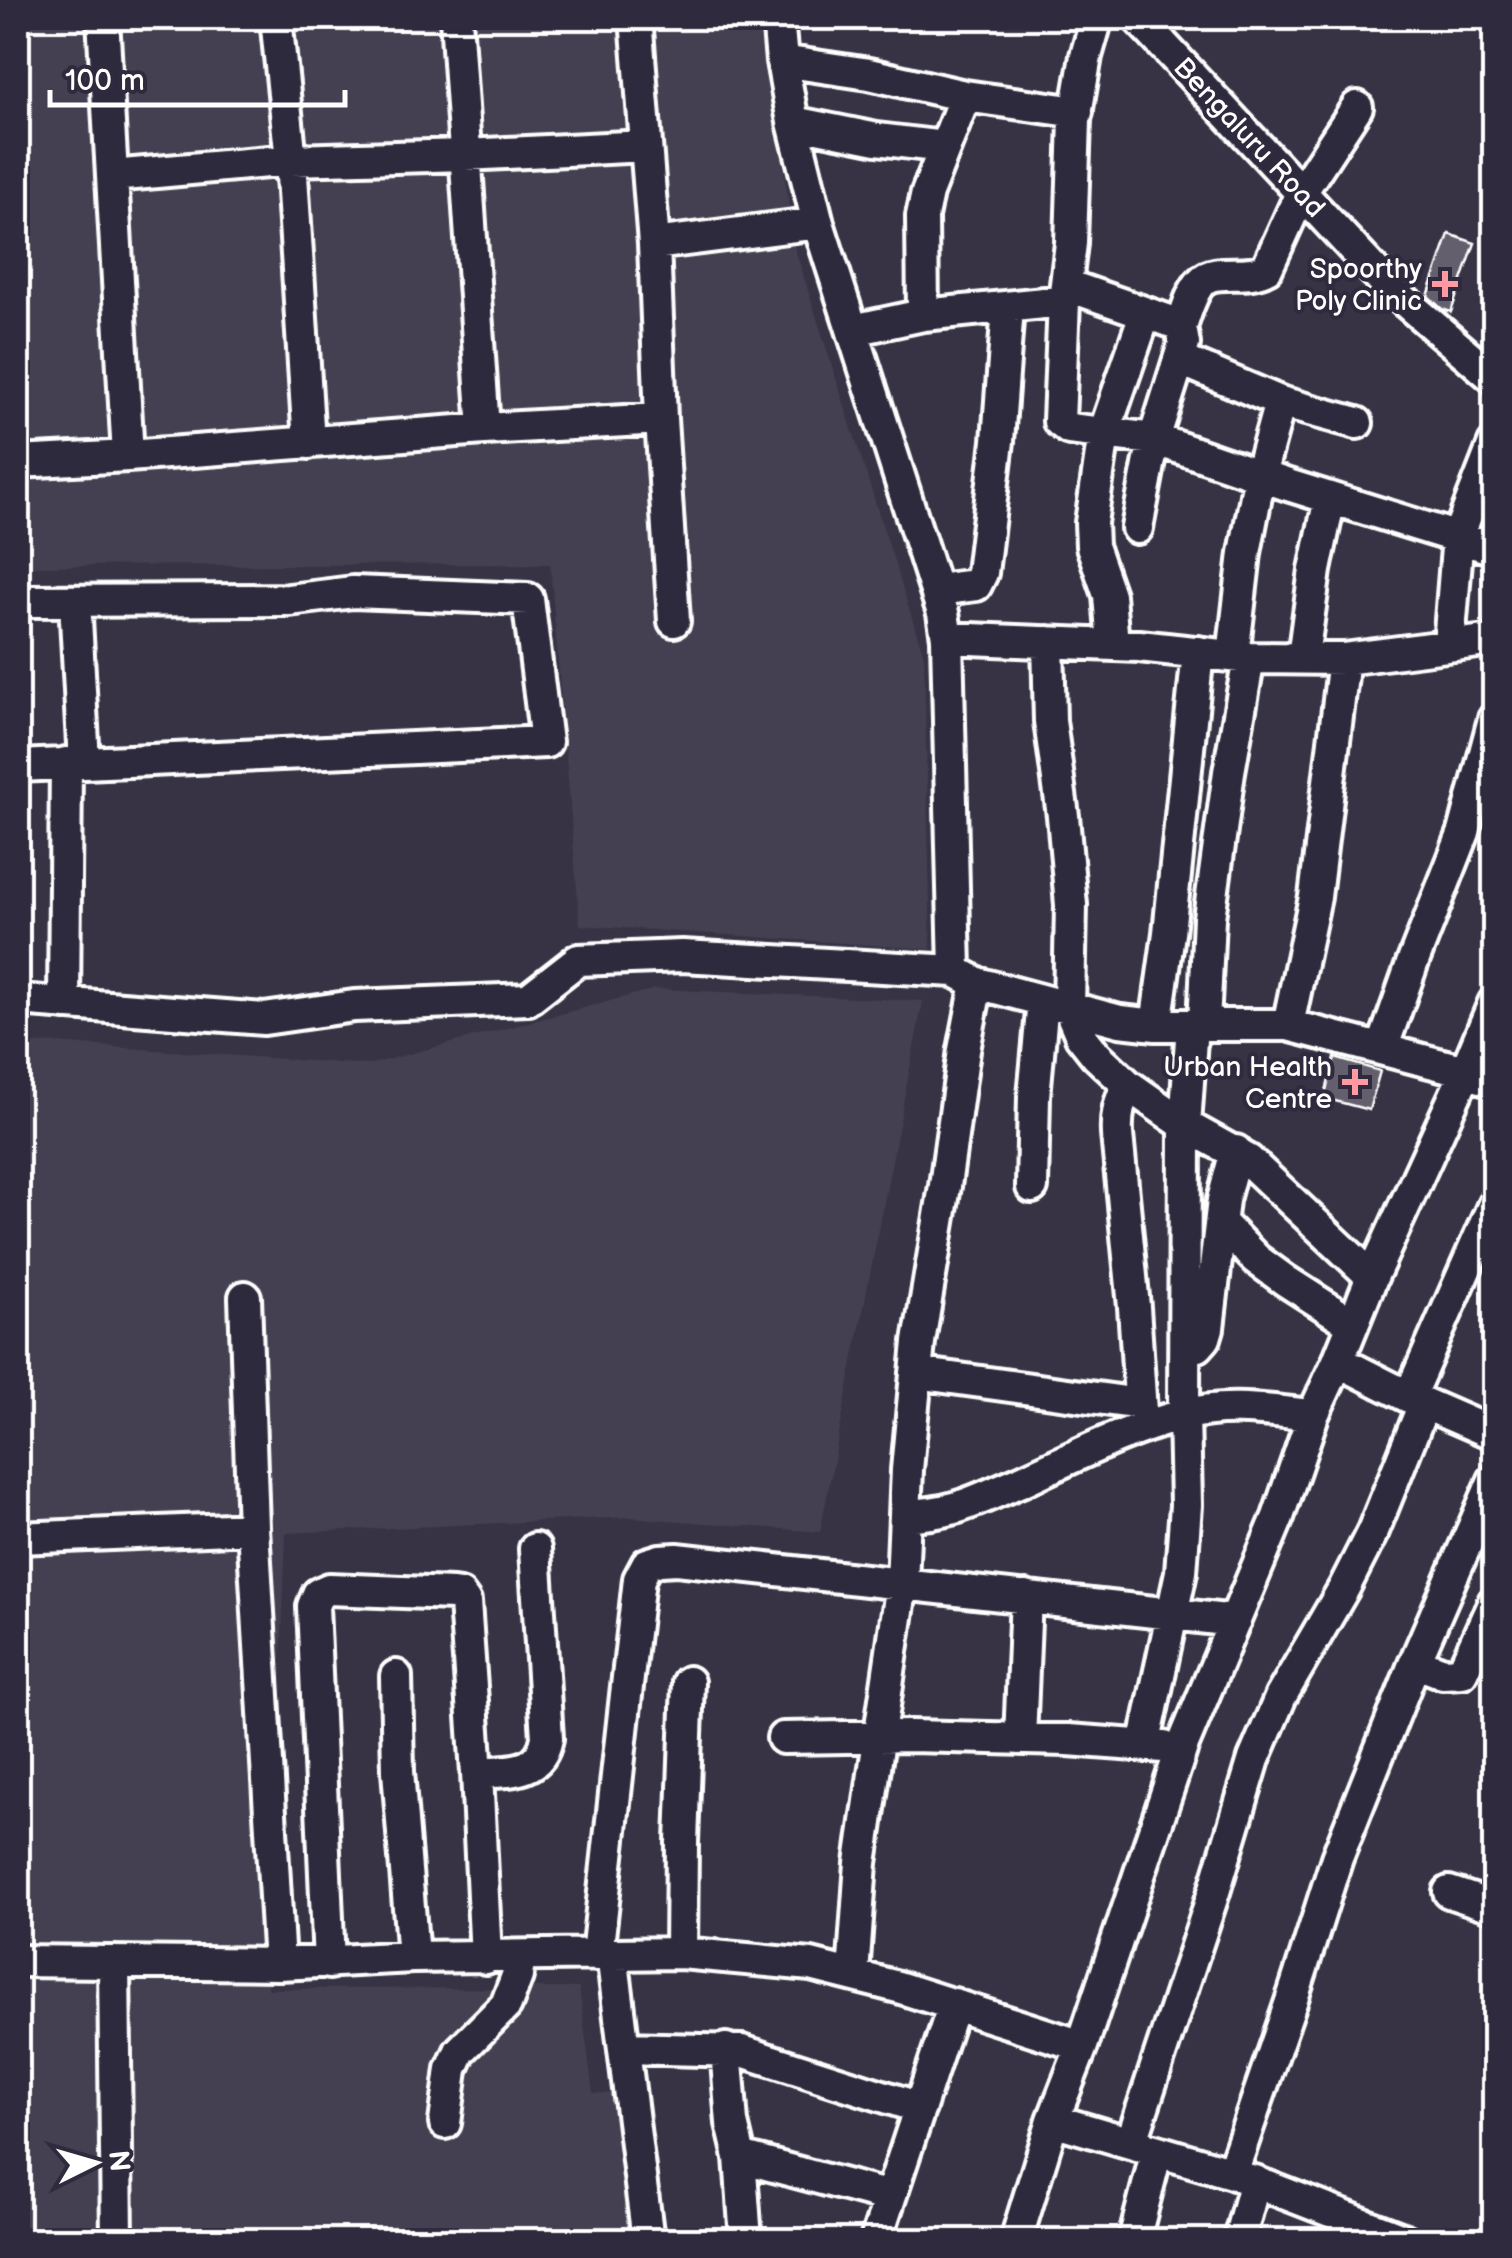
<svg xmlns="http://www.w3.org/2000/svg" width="1512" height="2258" viewBox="0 0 1512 2258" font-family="'Balsamiq Sans',sans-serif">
	<rect width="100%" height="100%" fill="#373345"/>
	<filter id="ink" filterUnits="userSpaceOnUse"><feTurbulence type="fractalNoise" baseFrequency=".01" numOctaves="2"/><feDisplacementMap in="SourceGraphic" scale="20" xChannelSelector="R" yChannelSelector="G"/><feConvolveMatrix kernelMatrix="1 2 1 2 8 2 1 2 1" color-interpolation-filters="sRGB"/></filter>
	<g filter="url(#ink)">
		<path fill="#444051" d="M18,18H764L794,246L924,656L931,949L580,925L550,564L18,566Z
			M655,989L923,1001L820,1532L630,1517L286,1533L268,1989L579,1988L593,2093L619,2094L632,2240H18V1045L56,1043L368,1065Z"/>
		<path fill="#635f6d" stroke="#fff" stroke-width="2.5" d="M1449,234L1475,243L1451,312L1442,309L1428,296Z
			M1335,1058L1380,1071L1369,1110L1324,1098Z"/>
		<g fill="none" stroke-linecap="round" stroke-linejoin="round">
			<g stroke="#fff" stroke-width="38">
				<path id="minor" d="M103,18L128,456
					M276,18L291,160L309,443
					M456,18L484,429
					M636,18L654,244L661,419L674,621
					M778,18L782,61L793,122L818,223L943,613L947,638L955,971L977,983L1120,1021L1156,1025H1288L1465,1071L1494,1082
					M1097,18L1086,56L1075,120L1071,243L1064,301L1059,421L1069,429L1154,439L1288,485L1494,549
					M1138,18L1393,291L1494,378
					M782,61L869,74L965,96L1077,112
					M793,122L877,139L944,147
					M112,176L291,160L465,155L646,146
					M654,244L818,223
					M1066,285L1175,323L1181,327L1184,344L1154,439L1137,528
					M923,315L922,216L927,193L965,96
					M1181,327C1186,313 1191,292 1202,281C1216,267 1247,280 1267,268L1302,191L1357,107
					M853,330L923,315L1064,301
					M1181,360L1280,402L1357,423
					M18,462L128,456L484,429L661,419
					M937,590L976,585L982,573L998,441L1008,307
					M18,601L289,600L353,592L528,599L546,742L18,766
					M75,601L84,762
					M947,638L1139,646L1249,658L1344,659L1494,640
					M1048,642L1050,721L1063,816L1071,905L1069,1008L1081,1036L1096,1055L1128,1085L1185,1125L1248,1160L1372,1277
					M1449,644L1458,536L1494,444
					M1113,645L1109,595L1092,546L1091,523L1104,433L1145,314
					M1233,656L1245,553L1260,475L1280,402
					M1303,657L1315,570L1330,498
					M18,1000L264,1019L354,1006L528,999L578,960L682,956L955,971
					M64,1004L66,763
					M1156,1025L1169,933L1198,652
					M1204,1025L1209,918L1229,772L1249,658
					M1288,1025L1315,897L1344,659
					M1382,1049L1412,964L1464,832L1494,719
					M1128,1085C1119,1102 1116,1115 1117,1134L1134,1307L1142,1427
					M1032,1187L1034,1096L1043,1001
					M1221,1223L1256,1259L1286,1281L1353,1324
					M245,1297L253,1528L279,1964
					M1185,1348L1198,1346L1205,1338L1208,1328L1223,1200L1236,1151
					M1338,1361L1409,1397L1494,1434
					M916,1373L1140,1404
					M1409,1397L1494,1204
					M905,1515C955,1514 976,1500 1021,1481C1074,1457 1127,1429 1184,1415C1226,1403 1270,1411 1313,1415
					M18,1538L253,1528
					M1415,1662L1443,1673L1462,1672L1494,1602
					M396,1676L398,1771L413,1957
					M783,1738L911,1736L1068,1740L1164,1747
					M1020,1739L1026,1597
					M1144,1746L1181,1572L1186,1505L1184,1414L1185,1125L1192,1025
					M477,1773C508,1770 540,1776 547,1738L535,1549
					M1449,1892L1494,1907
					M681,1953L682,1842L688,1682
					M612,1954L648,2240
					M597,1955L639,1579L647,1564L660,1560L677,1559L1235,1621
					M18,1961L279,1964L413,1957L681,1953L811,1965L898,1987L1082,2046
					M114,1962L117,2240
					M329,1963L313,1606L318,1594L329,1589L453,1594L460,1595L465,1602L477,1773L486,1958
					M853,1975L861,1863L902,1583L907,1470L919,1342L945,1186L964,1050L977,983
					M624,2048L742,2051L920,2108
					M726,2049L732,2123L740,2157L746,2240
					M1053,2120L1232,2173L1405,2240
					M445,2123L452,2069L460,2051L506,2005L517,1976L520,1956
					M1131,2143L1214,1892L1254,1759L1281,1696L1344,1588L1373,1531L1424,1404
					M740,2157L890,2197
					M1232,2173L1293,1996L1337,1858L1415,1662L1494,1480
					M876,2240L954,2004
					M1016,2240L1053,2120L1082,2046L1182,1747L1278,1517L1313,1415L1338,1361L1372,1277L1458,1089L1494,1003
					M1134,2240L1157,2151
					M1239,2240L1255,2181"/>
			</g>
			<use href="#minor" stroke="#2f2a3d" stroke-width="30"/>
		</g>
	</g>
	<g fill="#ff9aa2" stroke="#2f2a3d" stroke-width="4">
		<path d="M1440 269h10v10h10v10h-10v10h-10v-10h-10v-10h10z"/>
		<path d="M1350 1067h10v10h10v10h-10v10h-10v-10h-10v-10h10z"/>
	</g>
	<g text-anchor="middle" stroke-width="8" stroke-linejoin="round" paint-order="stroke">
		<g font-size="28" fill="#fff" stroke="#2f2a3d">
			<text transform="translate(1250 137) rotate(47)" y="10">Bengaluru Road</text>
		</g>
		<g font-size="28" fill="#fff" stroke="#2f2a3d" text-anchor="end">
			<text x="1422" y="278">Spoorthy<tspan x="1422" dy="32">Poly Clinic</tspan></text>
			<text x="1332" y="1076">Urban Health<tspan x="1332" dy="32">Centre</tspan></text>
		</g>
	</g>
	<rect width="1512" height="2258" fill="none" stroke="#2f2a3d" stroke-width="60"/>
	<rect x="30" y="30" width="1452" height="2198" fill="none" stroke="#fff" stroke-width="4" filter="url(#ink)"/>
	<g transform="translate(95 2163) rotate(85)" stroke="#2f2a3d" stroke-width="8" paint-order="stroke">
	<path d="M0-8L18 38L0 25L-18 38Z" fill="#ffffff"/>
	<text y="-15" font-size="28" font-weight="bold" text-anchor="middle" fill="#ffffff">N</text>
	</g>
	<path d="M50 90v15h295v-15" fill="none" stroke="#ffffff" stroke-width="5"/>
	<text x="65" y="90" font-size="30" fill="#ffffff" stroke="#2f2a3d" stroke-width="8" paint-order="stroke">100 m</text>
</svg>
